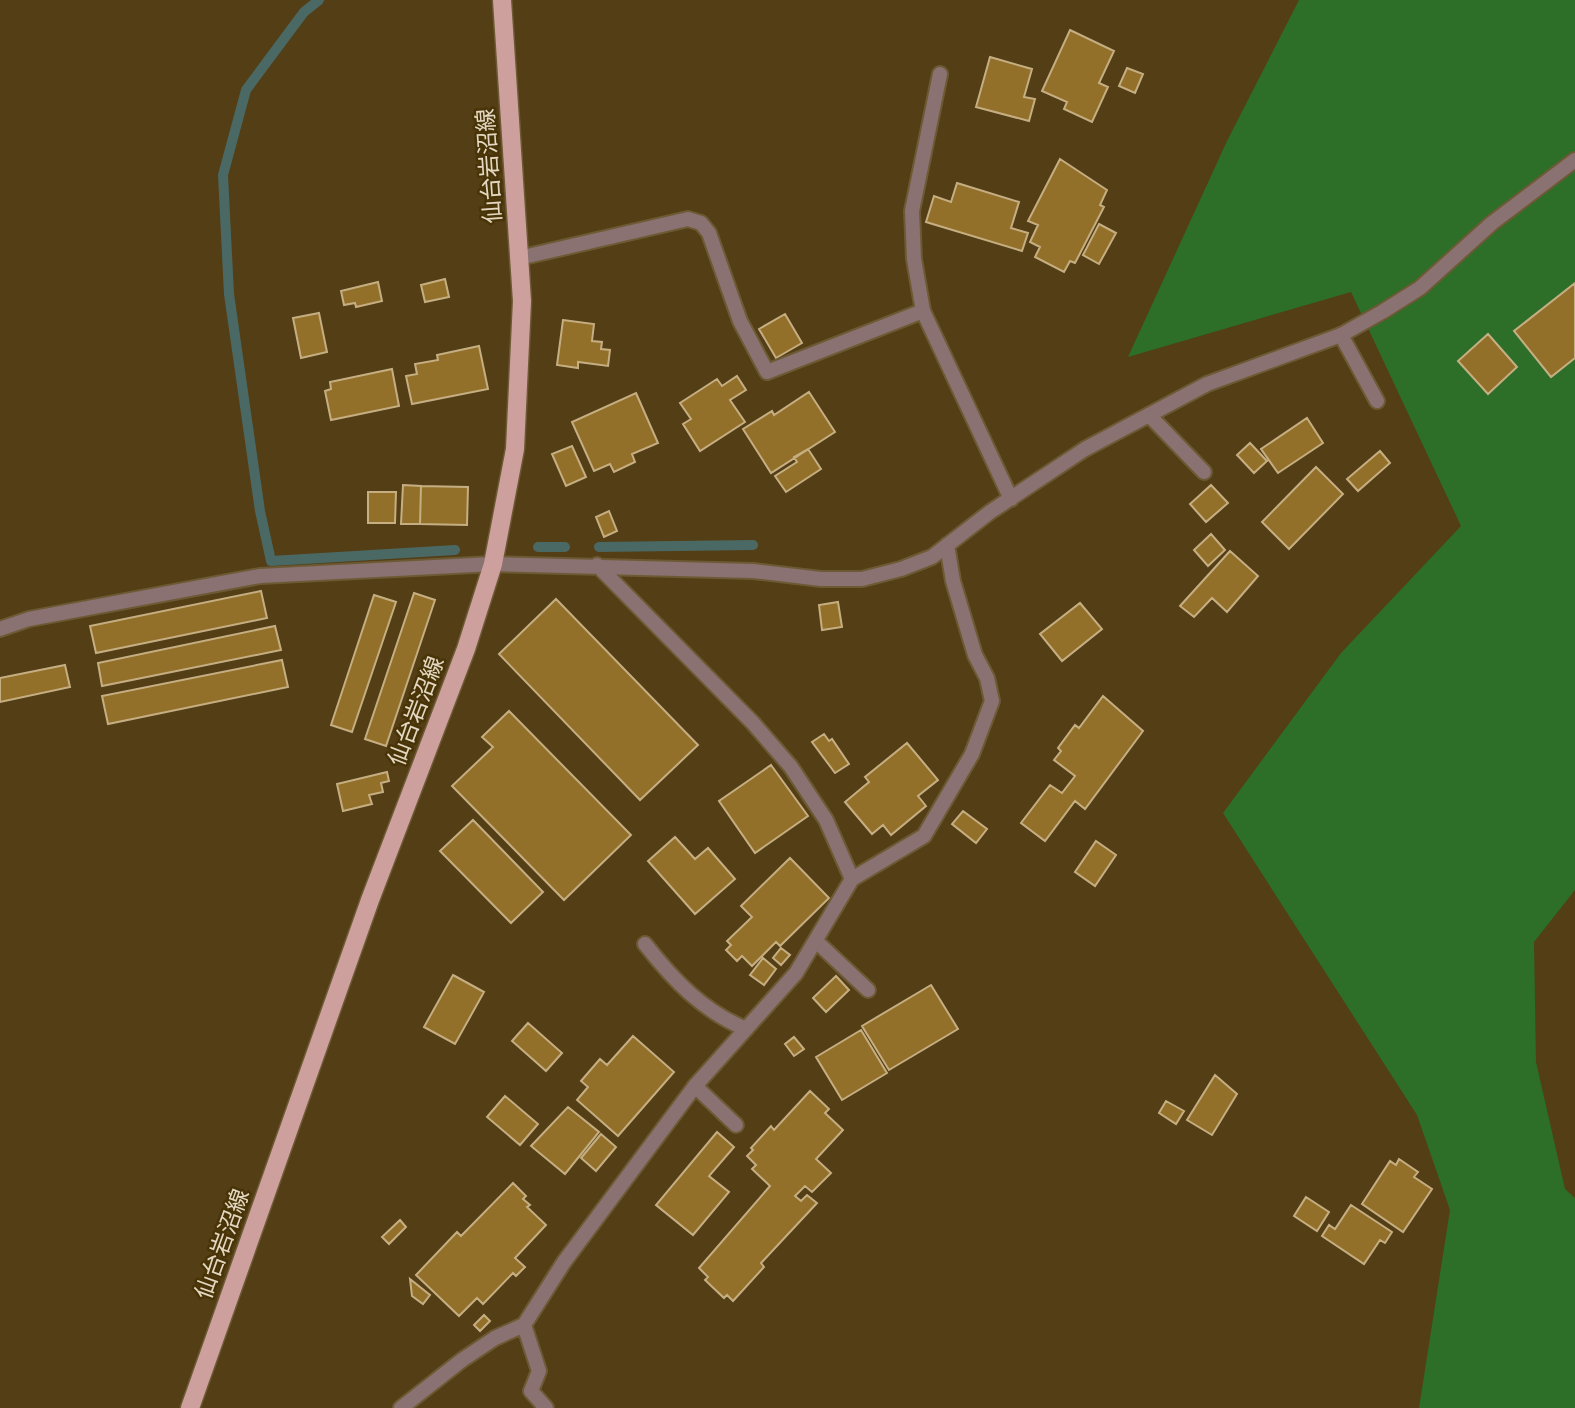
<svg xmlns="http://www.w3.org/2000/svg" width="1575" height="1408" viewBox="0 0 1575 1408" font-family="'PT Serif','Noto Sans JP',serif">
	<rect width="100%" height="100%" fill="#533e15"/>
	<path fill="#2d6e29" d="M1299,0H1575V890L1534,942L1536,1062L1565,1189L1575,1198V1408H1419L1450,1210L1417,1115L1223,813L1341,653L1461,526L1351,292L1128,357L1227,141Z"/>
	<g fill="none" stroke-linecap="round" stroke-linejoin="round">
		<path stroke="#4b6964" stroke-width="10" d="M319,0L304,12L246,90L223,175L229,294L260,511L271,561L455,550
			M538,547H565
			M599,547L753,545"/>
	</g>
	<path fill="#937029" stroke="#c6ae83" stroke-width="2" d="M1070,30L1114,51L1099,83L1108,87L1092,122L1064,109L1067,102L1042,91Z
		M990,57L1032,69L1024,97L1035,99L1029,121L976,107Z
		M1127,68L1143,74L1135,93L1119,86Z
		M1060,159L1107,190L1100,205L1104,207L1075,263L1070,261L1064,272L1035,257L1040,247L1030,242L1038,225L1028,221Z
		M957,183L1019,202L1011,228L1028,233L1022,251L926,222L934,196L951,202Z
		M1099,224L1116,233L1099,264L1083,255Z
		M445,279L449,297L425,302L421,285Z
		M378,282L382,301L356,307L355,303L344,305L341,291Z
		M1575,283V358L1551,377L1514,331Z
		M319,313L327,352L301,358L293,318Z
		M785,314L802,343L776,358L759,329Z
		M563,320L594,324L592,341L602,342L601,349L610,350L608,366L578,362V368L557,365Z
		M1488,334L1517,367L1488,394L1458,361Z
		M479,346L488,389L412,404L406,376L417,374L415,364L438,360L437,355Z
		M392,369L399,406L331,420L325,391L331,389L330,382Z
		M737,376L746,390L730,400L745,422L700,451L683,424L691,419L680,403L717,379L722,386Z
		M809,392L835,432L771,473L743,429L772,411L774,415Z
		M636,393L658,443L632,454L635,462L614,472L610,464L594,471L572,422Z
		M1307,418L1323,443L1278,473L1261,449Z
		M1250,443L1267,461L1254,473L1237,455Z
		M572,446L586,477L566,486L552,454Z
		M808,449L821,469L786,492L775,476L797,462L794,457Z
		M1380,451L1390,463L1358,491L1347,479Z
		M1316,467L1343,494L1289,549L1262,522Z
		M403,485L421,486L420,524H401Z
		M1211,485L1228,503L1206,522L1190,504Z
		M421,486L468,487L467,525L420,524Z
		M368,492H396L395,523H368Z
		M609,511L617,531L604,537L596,517Z
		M1211,534L1225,550L1208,566L1194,550Z
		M1230,551L1258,576L1227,612L1212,598L1194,617L1180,606Z
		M261,591L267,618L96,653L90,626Z
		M414,593L435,600L386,746L365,739Z
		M374,595L396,602L352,732L331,725Z
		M556,599L698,745L640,800L499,654Z
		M838,602L842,627L822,630L819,605Z
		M1080,603L1102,629L1062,661L1040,634Z
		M275,626L281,650L102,686L98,663Z
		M282,660L288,687L108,724L102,696Z
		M65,665L70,687L0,702V678Z
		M1103,696L1143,731L1085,809L1075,801L1045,841L1021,823L1050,785L1062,793L1075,776L1054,760L1061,751L1058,748L1075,725L1079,728Z
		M509,711L631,835L564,900L452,786L493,747L482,737Z
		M824,734L829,741L832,739L849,764L835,773L812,742Z
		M907,743L938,780L918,796L926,806L891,835L883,825L872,834L845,802L869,782L865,777Z
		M771,765L808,816L755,853L719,801Z
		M387,772L389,781L381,783L383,792L369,795L372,804L343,811L337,784Z
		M963,811L987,829L976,843L952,824Z
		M473,820L543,892L511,923L440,851Z
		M675,837L695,859L708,848L735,879L695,914L648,861Z
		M1096,841L1116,855L1095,886L1075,872Z
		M790,858L829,898L780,946L776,942L752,966L742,956L737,961L726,950L731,945L727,941L752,917L741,906Z
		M781,948L790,955L781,965L773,958Z
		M763,958L776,969L764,985L750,975Z
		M453,975L484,992L455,1044L424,1027Z
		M836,976L849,990L826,1012L813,998Z
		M931,985L958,1029L889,1070L862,1026Z
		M528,1023L562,1053L546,1071L512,1041Z
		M861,1030L887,1073L842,1100L816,1057Z
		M633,1036L674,1072L618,1136L577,1100L588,1087L581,1081L600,1059L607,1065Z
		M794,1037L804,1049L794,1056L785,1044Z
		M1215,1075L1237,1094L1212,1135L1187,1120Z
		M810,1091L829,1109L825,1113L843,1130L816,1159L831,1173L812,1192L805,1186L795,1196L801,1201L807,1195L817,1203L761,1263L764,1267L733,1301L727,1295L724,1298L705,1280L708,1277L699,1268L770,1186L752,1169L756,1165L747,1156L753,1150L751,1148L771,1126L774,1130Z
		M505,1096L538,1124L520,1145L487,1117Z
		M1166,1101L1184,1111L1176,1124L1159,1113Z
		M568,1107L599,1132L565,1174L531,1146Z
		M717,1132L734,1147L709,1176L729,1192L693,1235L656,1205Z
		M601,1134L616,1147L596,1171L581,1158Z
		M1399,1159L1418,1172L1414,1177L1432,1189L1403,1232L1362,1204L1390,1161L1396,1165Z
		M513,1183L526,1196L523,1199L530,1205L527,1207L546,1225L515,1258L525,1267L516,1276L513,1273L483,1304L477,1298L459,1316L416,1275L457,1232L461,1236Z
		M1306,1197L1329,1212L1317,1231L1294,1216Z
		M1351,1205L1392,1232L1385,1243L1380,1240L1364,1264L1322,1236L1329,1225L1335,1229Z
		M400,1220L406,1227L389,1244L382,1237Z
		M410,1279L430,1295L423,1304L412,1296Z
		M484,1315L490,1321L480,1331L474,1325Z"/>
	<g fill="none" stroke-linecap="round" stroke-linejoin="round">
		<g stroke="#6d5a34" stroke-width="18">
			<path id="service" d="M1341,335L1377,401
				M1149,415L1204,472
				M817,942L868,990
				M645,944C674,981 703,1011 746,1029
				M695,1086L736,1125"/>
		</g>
		<g stroke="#6d5a34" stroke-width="18">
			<path id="minor" d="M519,258L688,219L701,223L709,233L740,321L767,372L923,311L1011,499
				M923,311L914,259L912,211L940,74
				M0,629L29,619L260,576L493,564L753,571L821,579H862L901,569L932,557L990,512L1085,449L1207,384L1341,335L1382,312L1420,288L1492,223L1575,160
				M852,879L924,836L972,754L992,701L987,678L975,655L953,581L947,545
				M524,1325L539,1371L531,1391L546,1408
				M401,1408L462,1360L495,1338L524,1325L564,1262L695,1086L796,973L852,879L826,820L791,767L753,723L597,565"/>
		</g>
		<g stroke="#6d5a34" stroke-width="21">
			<path id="primary" d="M190,1408L370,900L466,649L493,564L515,449L522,301L502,0"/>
		</g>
		<use href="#service" stroke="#897271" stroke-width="14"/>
		<use href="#minor" stroke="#897271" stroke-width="14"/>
		<use href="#primary" stroke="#cea09d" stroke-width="18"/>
	</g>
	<g text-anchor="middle" stroke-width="5" stroke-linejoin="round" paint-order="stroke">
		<g font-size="23" fill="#e4d8c2" stroke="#483407">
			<text transform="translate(489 166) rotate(-94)" y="8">仙台岩沼線</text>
			<text transform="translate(416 711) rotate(-69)" y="8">仙台岩沼線</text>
			<text transform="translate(222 1244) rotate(-70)" y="8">仙台岩沼線</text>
		</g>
	</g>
</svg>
